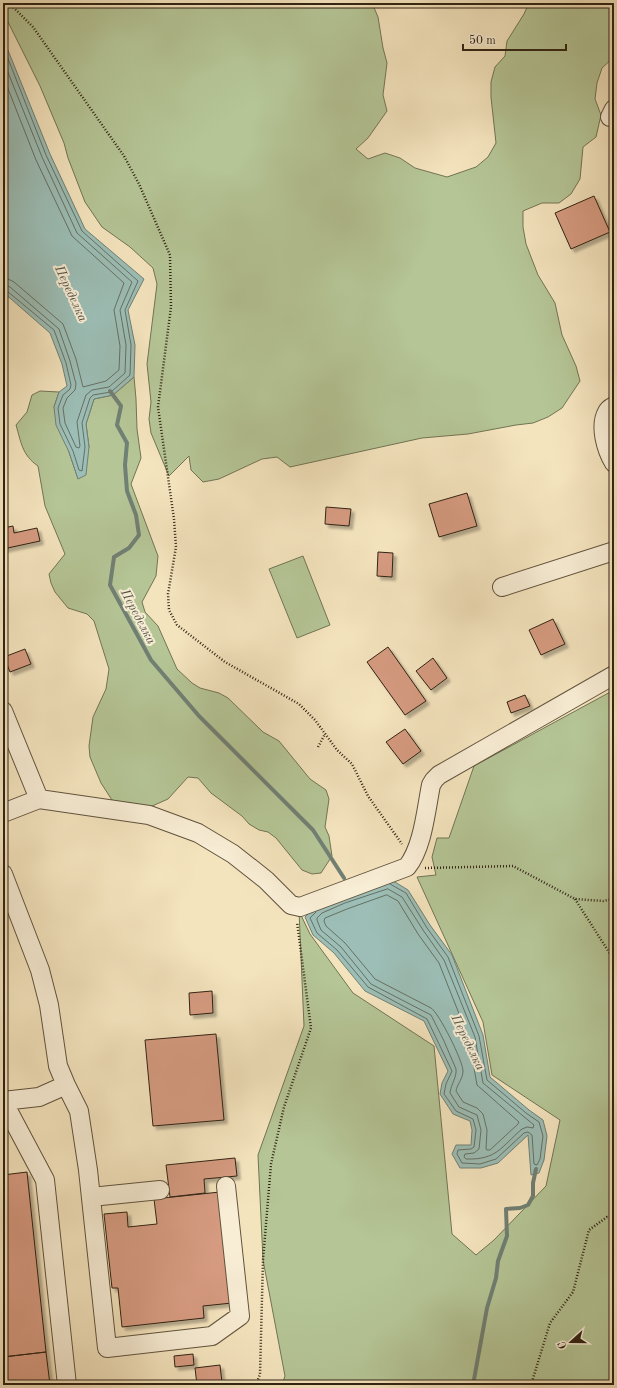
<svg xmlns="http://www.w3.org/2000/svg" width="617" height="1388" viewBox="0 0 617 1388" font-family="'Old Standard TT',serif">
	<defs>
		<filter id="shadow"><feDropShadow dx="3.5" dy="3.5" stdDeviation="1" flood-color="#0004"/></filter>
	</defs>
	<rect width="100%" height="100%" fill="#f4e4be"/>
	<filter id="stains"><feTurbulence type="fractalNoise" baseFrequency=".005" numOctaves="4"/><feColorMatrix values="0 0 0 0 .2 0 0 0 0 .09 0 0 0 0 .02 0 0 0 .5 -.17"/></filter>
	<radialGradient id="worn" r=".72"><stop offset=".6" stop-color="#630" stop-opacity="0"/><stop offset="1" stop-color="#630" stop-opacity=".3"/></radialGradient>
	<path fill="#b5c596" stroke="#727454" d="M3,3H372L378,17L383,48L387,63L383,95L387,111L368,138L356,149L368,159L385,153L400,158L415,168L447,177L476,167L488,157L496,143L491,97V82L495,67L505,56L507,41L524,14L529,3H614V57L602,68L597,83L595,99L601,115L596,137L583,147L580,179L571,194L559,203H542L523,211V227L526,244L538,275L555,303L562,335L576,366L580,381L562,408L548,417L533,423L516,425L468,434L422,438L290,467L277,457L262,459L219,479L203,482L191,470L189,456L169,476L151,433L149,419L151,402L147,364L157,284L153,268L130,247L102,227L85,202L68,158L64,143L40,86L3,12Z
		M134,377L136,399L137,429L141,458L131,484L158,556L156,576L142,602L145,612L158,626L177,669L192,683L200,688L219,693L228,698L263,732L279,741L310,779L326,790L329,799L325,827L329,836L332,856L321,873L312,874L302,870L276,838L268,832L259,830L249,824L242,816L211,793L198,778L188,777L168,799L150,807L121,804L112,800L101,783L90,757L89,746L93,717L106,689L109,669L94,621L87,614L68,608L55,592L51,583L49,574L65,554L45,506L38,466C22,455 21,442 16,425L27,412L32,395L40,391L59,392L54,407L78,479L89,447L86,424L94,399L113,395Z
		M303,556L330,625L297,638L269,569Z
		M614,690V1385H282L285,1376L263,1260L258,1155L304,1026L299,911L310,934L353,993L434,1046L452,1234L476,1255L494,1240L546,1186L560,1120L492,1075L483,1022L417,877L436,875L432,857L437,838H449L474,766Z"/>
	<path fill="#9cbeb6" stroke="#718074" d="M3,38L50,154L85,229L144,279L128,310L135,345L134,377L113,395L94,399L86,424L89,447L86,475L78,479L69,452L56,425L54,407L59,392L67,386L62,364L50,333L3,292Z
		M390,879L408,890L430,925L452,955L483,1035L490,1077L529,1110L543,1120L547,1136L544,1160L539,1173L531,1175L528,1135L498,1163L481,1168H460L452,1154L456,1145H471L472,1130L470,1121L453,1114L440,1094L442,1083L448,1071L424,1021L365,991L334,953L313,935L305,917L317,905Z"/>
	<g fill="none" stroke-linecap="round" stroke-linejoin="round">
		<path stroke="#667064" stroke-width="1" d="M3,46L46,155L82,231L138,281L125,310L131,345L130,375L111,392L93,395L90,398L82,423L85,447L82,471L79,470L73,451L60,424L58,408L63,395L70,389L71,385L66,363L54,330L7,291L3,290
			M3,60L42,157L77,233L132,282L120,310L126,345L125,373L109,387L92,390L86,395L77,422L80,446L79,448L76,447L65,423L63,408L67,398L75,390L76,384L70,361L59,329L10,287L3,284
			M3,76L36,160L72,236L124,283L114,310L120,346L119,370L106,381L83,387L76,359L63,324L14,282L8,279L3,278
			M388,889L402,897L423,930L444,960L475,1037L483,1083L534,1125L533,1128L527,1127L522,1129C501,1147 497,1160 466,1159L464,1157L465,1154L474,1153L479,1149L481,1130L477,1115L459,1107L450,1093C451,1084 457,1077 456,1069L444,1041L431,1015L371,984L341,947L321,930L317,920V918L322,913L345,903Z
			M387,895L398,901L418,934L439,963L469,1039L477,1085L519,1122L518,1124L490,1150H487L486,1149L487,1130L483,1114L477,1108L463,1102L456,1091C457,1084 463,1079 463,1071C463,1061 439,1013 431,1008L375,979L345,943L326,926L324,921L325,918L347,909Z
			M316,912L310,918L317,933L337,950L368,987L427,1019L452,1071L446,1084L444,1094L456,1111L473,1119L476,1130L474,1147L471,1149L458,1150L457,1154L462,1163L480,1164L496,1159L524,1133L528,1132L532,1135L534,1164L537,1165L540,1159L543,1136L539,1122L526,1113L487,1080L479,1036L448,957L427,928L406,893L390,884"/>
		<path stroke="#718074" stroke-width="4" d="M110,391L121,406L117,425L127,443L125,465L127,491L136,515L139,535L129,548L114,557L110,585L151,660L199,716L313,830L344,878
			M473,1385L487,1308L496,1278L498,1261L507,1236L506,1209L520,1208L528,1205L533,1196V1183L536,1169"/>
	</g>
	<path fill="#d69b81" stroke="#302312" filter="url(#shadow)" d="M594,196L610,232L571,249L555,213Z
		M467,493L477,526L439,537L429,504Z
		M326,507L351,509L349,526L325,524Z
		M13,526L14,533L37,528L40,541L3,549V528Z
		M378,552L393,553L392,577L377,576Z
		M553,619L565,644L541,655L529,630Z
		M388,647L426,701L405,715L367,662Z
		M25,649L31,664L10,672L4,657Z
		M433,658L447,678L431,690L416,671Z
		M525,695L530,706L511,713L507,702Z
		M405,729L421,751L403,764L386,742Z
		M212,991L213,1013L190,1015L189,993Z
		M216,1034L224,1120L153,1126L145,1040Z
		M235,1158L237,1176L204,1179L205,1193L170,1197L166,1165Z
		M27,1172L46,1352L3,1357V1175Z
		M220,1192L232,1303L203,1306L204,1318L122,1327L118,1288H112L104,1214L127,1212L128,1227L157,1224L154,1199Z
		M46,1352L50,1385H3V1357Z
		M193,1354L194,1365L175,1367L174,1356Z
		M220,1365L222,1383L197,1385L195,1368Z"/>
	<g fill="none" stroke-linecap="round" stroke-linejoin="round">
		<g stroke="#61533d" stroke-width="20">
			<path id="minor" d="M610,117L614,109
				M614,406C612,407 608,409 607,412C599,426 606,450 614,463
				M502,587L614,551
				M3,711L39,799
				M3,813L39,799L149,815L198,833L233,854L266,880L291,905L300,907L407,867C423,847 426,810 431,785L434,780L439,775L614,675
				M3,874L40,970L49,1005L58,1066L66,1085L79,1111L88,1170L107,1348L212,1336L240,1316L226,1186
				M3,1101L45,1180L67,1385
				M3,1101L39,1097L66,1085
				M91,1197L160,1190"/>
		</g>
		<path stroke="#302312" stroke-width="2.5" stroke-dasharray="1 2" stroke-linecap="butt" d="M9,3L33,27L124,156L139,184L170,255L171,307L158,407L174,519L176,547L168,594L169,610L177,625L225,662L299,704L315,720L337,750L352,764L368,796L402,844
			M318,747L325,734
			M425,868L513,866L575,899L603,901L614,899
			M575,899L614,960
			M256,1385L260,1374L263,1260L271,1164L284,1107L311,1028L297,922
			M531,1385L550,1323L573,1292L589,1230L607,1217L614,1219"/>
		<use href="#minor" stroke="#f8edd5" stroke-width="18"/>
	</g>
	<g text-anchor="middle" stroke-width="4" stroke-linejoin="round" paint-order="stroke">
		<g font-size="13" font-style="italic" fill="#505243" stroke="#f8edd5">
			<text transform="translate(72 293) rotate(65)" y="5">Переделка</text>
			<text transform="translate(139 616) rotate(62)" y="5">Переделка</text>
			<text transform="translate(469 1042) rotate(64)" y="5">Переделка</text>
		</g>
	</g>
	<rect width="617" height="1388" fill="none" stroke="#f4e4be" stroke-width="16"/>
	<rect x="4" y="4" width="609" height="1380" fill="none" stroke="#302312" stroke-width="2"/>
	<rect x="8" y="8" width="601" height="1372" fill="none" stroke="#302312"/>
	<g transform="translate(571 1342) rotate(249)" stroke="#f8edd5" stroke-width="3" paint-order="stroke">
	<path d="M0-3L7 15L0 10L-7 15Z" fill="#302312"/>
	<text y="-6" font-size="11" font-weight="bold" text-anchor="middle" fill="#302312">С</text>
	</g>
	<path d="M463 44v6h103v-6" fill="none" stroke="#302312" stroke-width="2"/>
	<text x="469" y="44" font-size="12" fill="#302312" stroke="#f8edd5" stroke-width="3" paint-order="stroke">50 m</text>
	<rect width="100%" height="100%" filter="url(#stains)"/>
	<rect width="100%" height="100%" fill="url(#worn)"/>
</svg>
